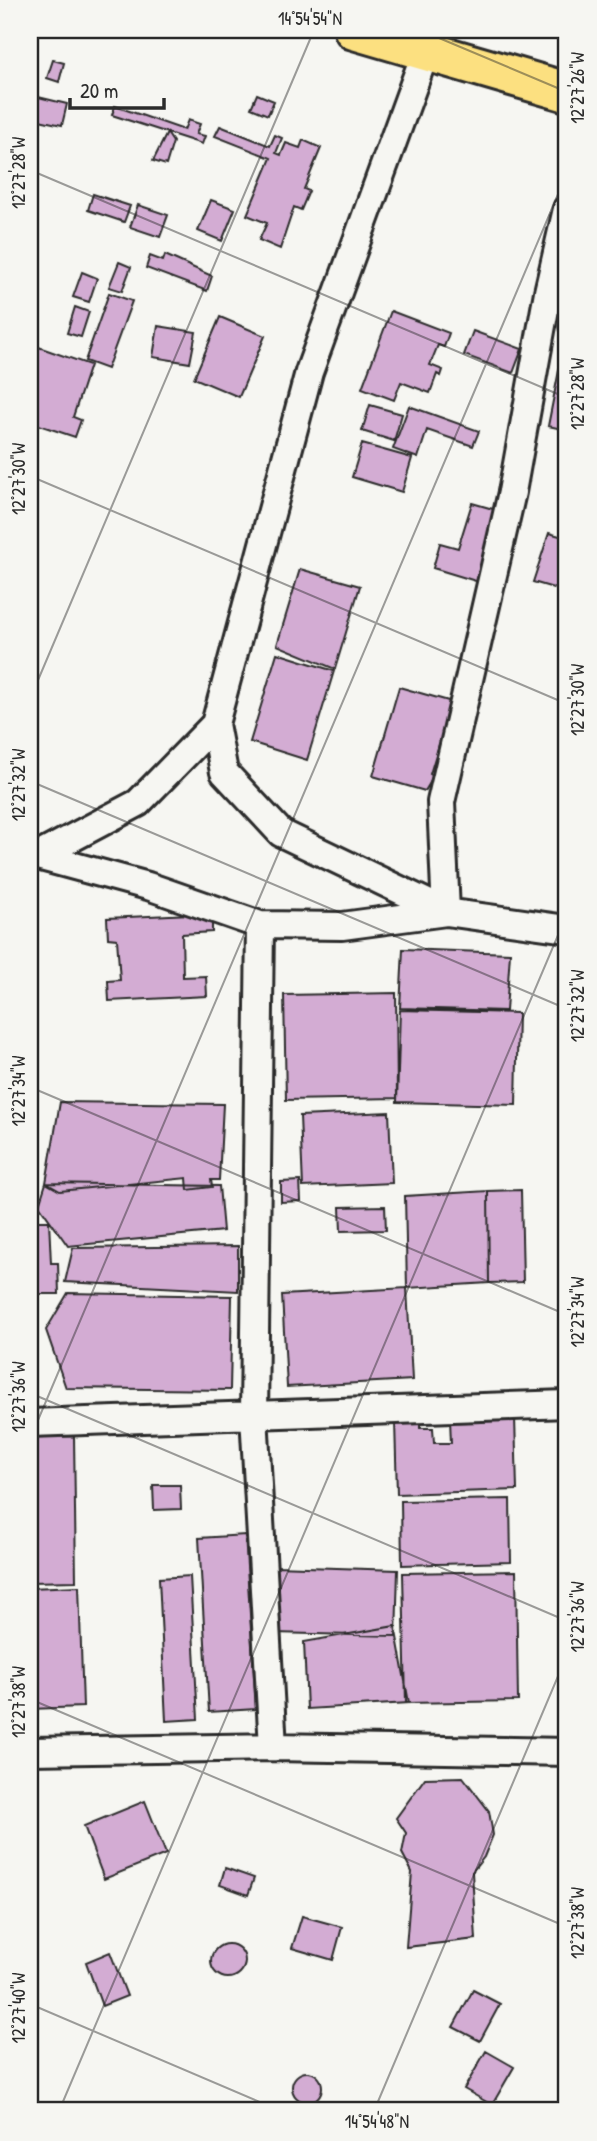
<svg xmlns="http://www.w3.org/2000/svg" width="597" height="2141" viewBox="0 0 597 2141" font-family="'Patrick Hand',sans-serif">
	<rect width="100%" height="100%" fill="#f6f6f2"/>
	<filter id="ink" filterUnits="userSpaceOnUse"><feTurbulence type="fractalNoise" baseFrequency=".0143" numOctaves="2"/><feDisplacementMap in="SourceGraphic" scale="14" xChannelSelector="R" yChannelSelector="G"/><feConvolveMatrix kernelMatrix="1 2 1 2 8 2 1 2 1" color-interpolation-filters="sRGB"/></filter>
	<g filter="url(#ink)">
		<path fill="#d3acd3" stroke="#2b2b2b" stroke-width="2" d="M53,60L64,63L59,82L47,78Z
			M257,94L274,101L268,115L251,108Z
			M30,95L67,104L62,125L30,118Z
			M115,106L184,130L188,120L200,124L196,134L205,136L202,144L112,115Z
			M220,126L270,146L275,135L282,138L276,153L281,155L286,143L300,148L303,140L321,148L304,189L309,191L301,210L294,207L280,249L259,240L267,223L247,215L271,158L215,136Z
			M167,133L173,142L166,165L153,161Z
			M93,194L130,206L124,222L88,210Z
			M211,200L235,209L222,241L198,231Z
			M138,205L168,215L160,237L130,227Z
			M165,255L212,276L207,291L146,268L150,256L163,261Z
			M119,262L131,267L122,291L109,287Z
			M82,272L97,278L89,302L73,297Z
			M109,293L132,301L107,369L85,361Z
			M75,307L89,312L81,337L67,333Z
			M391,311L449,333L444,347L438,345L430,365L443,370L441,376L437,374L430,393L401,382L394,400L362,388Z
			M220,317L265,336L239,397L194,378Z
			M158,326L196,332L190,363L153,357Z
			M473,331L522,349L513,373L464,355Z
			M30,344L90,365L73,417L81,420L75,437L30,422Z
			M563,350L567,351V430L548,426Z
			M370,405L402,414L394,441L362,431Z
			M409,406L479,431L473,446L427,430L418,458L393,449Z
			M362,444L412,458L402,492L352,477Z
			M472,503L500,511L479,582L433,568L440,543L458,548Z
			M549,533L567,538V592L533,582Z
			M300,569L360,586L335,669L277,645Z
			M277,653L334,671L307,760L250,742Z
			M399,687L452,702L430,774L434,776L425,791L373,776Z
			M212,913V932L182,934L183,977L206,976L207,996L109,1001L108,981L120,980L117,939L108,938L107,918Z
			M403,949L510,953L506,1011L400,1008Z
			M396,993L397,1098L286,1100L284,995Z
			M400,1010L518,1013L516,1105L397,1102Z
			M60,1102L223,1104L219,1180H211L212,1187L188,1190L187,1178L60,1191L46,1183Z
			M389,1112L392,1183L303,1187L300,1116Z
			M300,1181L301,1201L281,1202V1182Z
			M46,1183L219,1186L223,1231L68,1246L39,1205Z
			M521,1190L523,1282L489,1283L488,1191Z
			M488,1191L489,1283L407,1288L405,1196Z
			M385,1206L386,1230L341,1231L340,1207Z
			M30,1221H49L51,1263H58L59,1294H30Z
			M238,1246V1291L65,1282L73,1248Z
			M407,1288L412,1380L287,1387L282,1295Z
			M68,1293L232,1296L230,1390L66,1388L46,1330Z
			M515,1417L517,1490L397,1494L395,1421L420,1420V1428H433L434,1443H451L450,1419Z
			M74,1436L76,1581L30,1582V1437Z
			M153,1485H180L181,1509L154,1510Z
			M510,1499L511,1562L402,1565L401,1501Z
			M245,1535L256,1709L209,1712L199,1538Z
			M275,1566L398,1570L396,1636L273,1633Z
			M516,1571L518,1701L406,1703L403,1573Z
			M190,1576L198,1719L166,1721L159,1578Z
			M79,1586L83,1707L30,1709V1588Z
			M395,1626L409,1703L307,1709L304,1642Z
			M463,1777L489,1811L493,1835L484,1857L472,1872L476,1939L406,1947L412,1872L402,1853L406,1833L396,1818L425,1778Z
			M145,1801L166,1854L104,1879L84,1826Z
			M225,1868L254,1878L248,1895L220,1885Z
			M302,1916L342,1927L333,1960L292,1948Z
			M211 1961a17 17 0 1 1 34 0a17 17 0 1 1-34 0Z
			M110,1952L127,1996L102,2006L86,1962Z
			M473,1990L500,2004L480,2041L453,2027Z
			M486,2051L514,2067L492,2105L464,2089Z
			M292 2087a15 15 0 1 1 30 0a15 15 0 1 1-30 0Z"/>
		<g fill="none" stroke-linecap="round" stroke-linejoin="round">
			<g stroke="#2b2b2b" stroke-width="32">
				<path id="minor" d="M426,51L309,372L215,724L224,772L281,833L446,912L567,929
					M30,854L148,886L260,925L342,926L446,912L441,802L512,492L548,292L567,209
					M38,856L138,803L215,724
					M260,925L254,1415L273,1747
					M30,1423L567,1404
					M30,1751L273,1747L567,1752"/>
			</g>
			<g stroke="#2b2b2b" stroke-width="44">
				<path id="primary" d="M354,30L567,92"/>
			</g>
			<use href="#minor" stroke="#f6f6f2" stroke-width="26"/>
			<use href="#primary" stroke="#fce080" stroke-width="38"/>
		</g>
	</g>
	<path fill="none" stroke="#2b2b2b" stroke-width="2" stroke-opacity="0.45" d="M420,30L567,92M30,170L567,398M30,476L567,704M30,699L314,30M30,781L567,1009M30,1087L567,1315M30,1393L567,1621M30,1439L567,173M30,1699L567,1927M30,2004L281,2111M59,2111L567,914M374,2111L567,1655"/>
	<rect width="597" height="2141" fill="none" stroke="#f6f6f2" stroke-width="77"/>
	<path d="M70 98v10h94v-10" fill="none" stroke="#2b2b2b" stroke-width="3.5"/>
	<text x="80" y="98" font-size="21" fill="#2b2b2b" stroke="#f6f6f2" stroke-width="5" paint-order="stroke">20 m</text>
	<rect x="38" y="38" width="520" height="2064" fill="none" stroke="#2b2b2b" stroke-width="2.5"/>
	<g font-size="18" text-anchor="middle" fill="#2b2b2b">
		<text x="310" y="25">14°54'54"N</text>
		<text transform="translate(578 88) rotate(-90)" y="6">12°27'26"W</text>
		<text transform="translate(19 173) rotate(-90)" y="6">12°27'28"W</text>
		<text transform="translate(578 394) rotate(-90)" y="6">12°27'28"W</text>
		<text transform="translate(19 479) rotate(-90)" y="6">12°27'30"W</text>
		<text transform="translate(578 700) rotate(-90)" y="6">12°27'30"W</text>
		<text transform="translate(19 785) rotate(-90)" y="6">12°27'32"W</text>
		<text transform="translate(578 1006) rotate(-90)" y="6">12°27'32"W</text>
		<text transform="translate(19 1091) rotate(-90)" y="6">12°27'34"W</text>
		<text transform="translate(578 1312) rotate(-90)" y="6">12°27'34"W</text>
		<text transform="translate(19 1397) rotate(-90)" y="6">12°27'36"W</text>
		<text transform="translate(578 1617) rotate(-90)" y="6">12°27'36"W</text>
		<text transform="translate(19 1702) rotate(-90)" y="6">12°27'38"W</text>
		<text transform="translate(578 1923) rotate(-90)" y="6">12°27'38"W</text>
		<text transform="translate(19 2008) rotate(-90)" y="6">12°27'40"W</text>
		<text x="377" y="2128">14°54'48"N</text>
	</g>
</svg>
